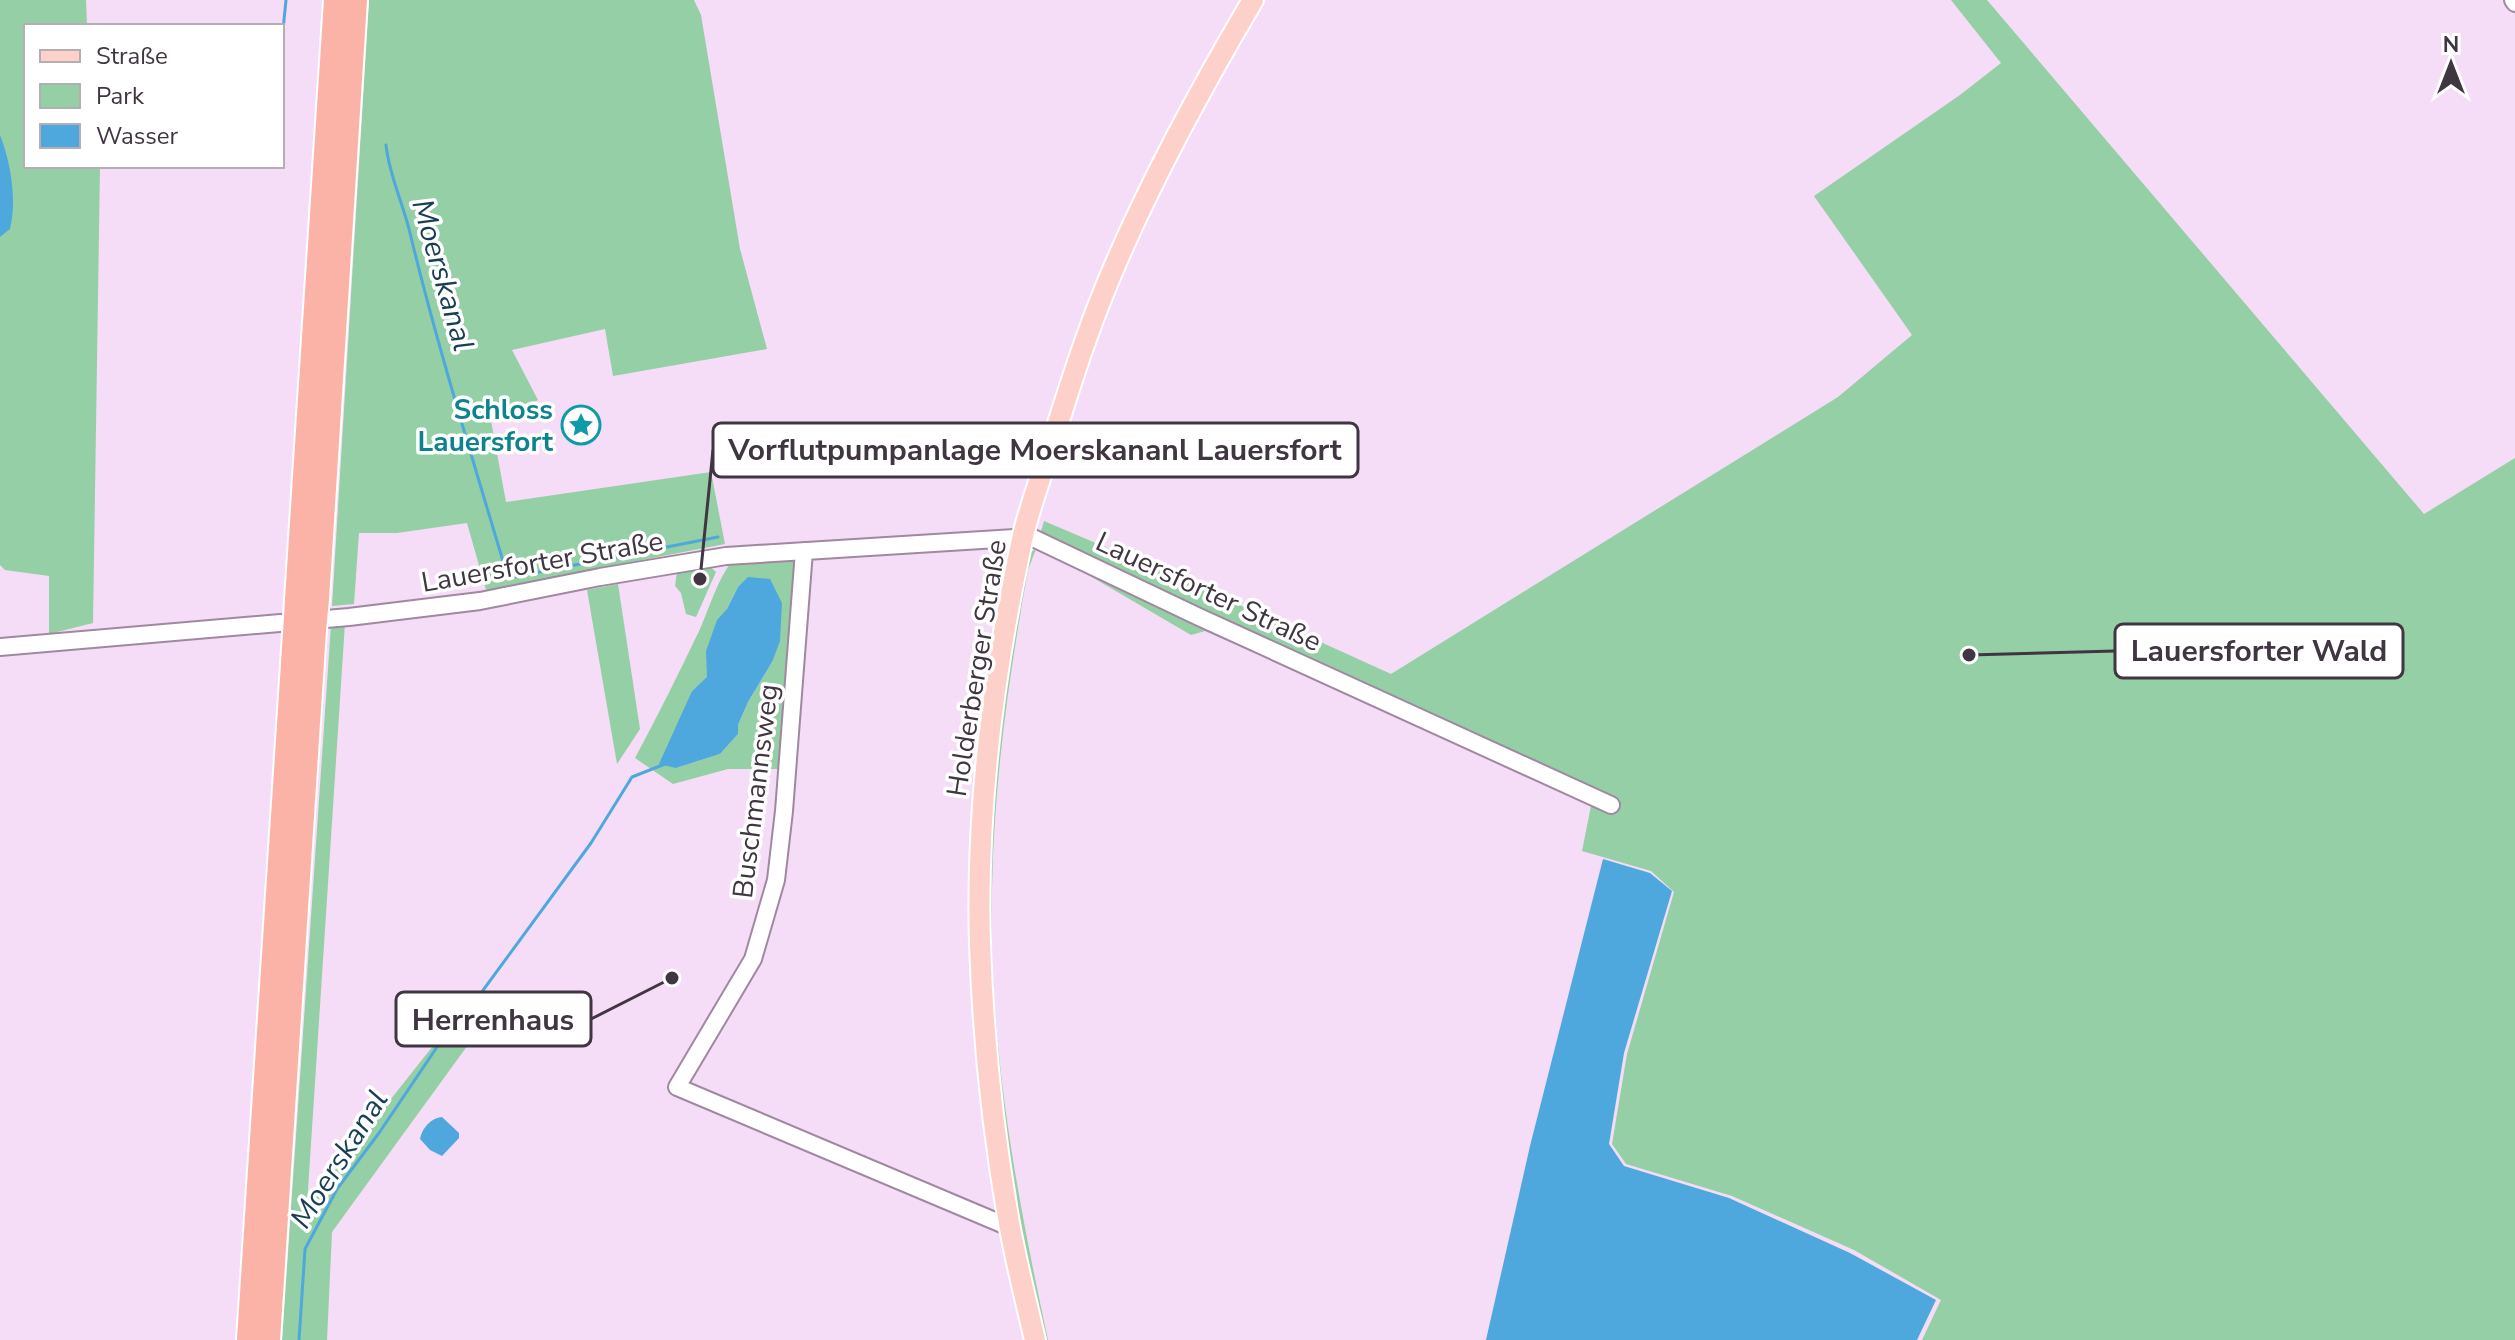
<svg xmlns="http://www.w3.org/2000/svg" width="2515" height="1340" viewBox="0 0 2515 1340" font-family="'Nunito Sans',sans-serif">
	<rect width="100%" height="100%" fill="#f5dcf7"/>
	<path fill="#94cfa5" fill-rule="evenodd" d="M0,0H86L87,26H26V166H100L93,623L49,634V576L5,570L0,565Z
		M369,0H694L701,15L740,249L767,349L613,376L605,329L512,350L538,400L491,421L506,502L711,472L725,544L486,590L467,523L397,533H359L354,604L332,606Z
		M1951,0H1987L2424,514L2515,458V1340H1922L1941,1300L1854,1250L1732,1196L1626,1164L1612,1144L1627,1054L1674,892L1651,871L1582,851L1594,791L1400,717L1205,631L1191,635L1061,559L1036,549L1028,570C1009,675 994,781 992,889C988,1042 1016,1192 1048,1340H1039L1004,1156L985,940L995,730L1028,554L1036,549L1044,521L1213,593L1391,674L1838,397L1912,335L1814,196L1960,95L2001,63Z
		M791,557L798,560L781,769H728L673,784L635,758C658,715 679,673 700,629C710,606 717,581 732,561ZM738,587L772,662L748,702L738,725V734L720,754L676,768L681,719L692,691L708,677L727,609Z
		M707,564L716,572L696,617L686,614L681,593L675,586L677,572Z
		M618,584L640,729L617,764L587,590Z
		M345,623L307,1205L440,1037L441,1018L463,1022L473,1038L332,1232L327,1340H282L331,625Z"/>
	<path fill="#4ea8de" d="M0,135C11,163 17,200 10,229L0,237Z
		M748,577L770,579L782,603L780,641L772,662L748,702L738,725V734L720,754L676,768L659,764L692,691L707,677L706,651L717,620L727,609L738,587Z
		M1603,859L1650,873L1672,891L1624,1053L1609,1144L1624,1166L1729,1198L1850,1253L1936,1300L1917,1340H1486L1530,1146Z
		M442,1117L459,1133V1138L442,1156L430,1150L420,1139C422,1128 431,1118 442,1117Z"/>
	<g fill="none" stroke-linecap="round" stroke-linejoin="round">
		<path stroke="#4ea8de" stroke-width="3" d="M282,40L286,0
			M386,145C389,175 403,203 410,233C438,349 474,463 508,578L718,537
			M470,1008L591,843L632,777L665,764
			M299,1340L305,1249L337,1189L379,1133L458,1016"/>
		<g stroke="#9f88a0" stroke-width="20">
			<path id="minor" d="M2513,0L2515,3
				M804,551L784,811L776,880L753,959L677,1087L1009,1227
				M0,647L349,617L480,601L600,577L726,556L1031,537L1199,617L1611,805"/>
		</g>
		<g stroke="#fff" stroke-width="24">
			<path id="major" d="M1035,1340C1026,1301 1016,1262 1009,1223C993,1132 983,1038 980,944C976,809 993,673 1022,540C1029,508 1041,477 1051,446C1062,411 1073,375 1086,339C1126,225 1191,105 1253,0"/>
		</g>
		<g stroke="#fff" stroke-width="26">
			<path id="highway" d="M318,599L356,0
				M296,600L335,0
				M248,1340L294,633
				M269,1340L315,630"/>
		</g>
		<use href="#minor" stroke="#fff" stroke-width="16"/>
		<use href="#major" stroke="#fdd1ca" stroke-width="20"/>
		<use href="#highway" stroke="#fbb3a7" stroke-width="22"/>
		<g stroke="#fff" stroke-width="26" stroke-linecap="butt">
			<path id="highway-bridge" d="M315,630L318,599
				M294,633L296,600"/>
		</g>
		<use href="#highway-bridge" stroke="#fbb3a7" stroke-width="22"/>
	</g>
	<defs>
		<g id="sight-ring" transform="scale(2)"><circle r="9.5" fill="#fff" stroke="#0f9aa8" stroke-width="1.5"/><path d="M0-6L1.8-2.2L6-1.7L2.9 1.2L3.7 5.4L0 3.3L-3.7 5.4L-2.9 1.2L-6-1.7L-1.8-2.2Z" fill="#0f9aa8"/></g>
	</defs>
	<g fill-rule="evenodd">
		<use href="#sight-ring" x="581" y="425"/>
	</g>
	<g text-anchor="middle" stroke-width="7" stroke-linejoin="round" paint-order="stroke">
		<g font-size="28" font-weight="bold" fill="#0d838f" stroke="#fff" text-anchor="end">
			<text x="553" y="419">Schloss<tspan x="553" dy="32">Lauersfort</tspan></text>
		</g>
		<g font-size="28" fill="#403641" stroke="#fff">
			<text transform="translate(542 561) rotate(-10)" y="10">Lauersforter Straße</text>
			<text transform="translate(1209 591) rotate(25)" y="10">Lauersforter Straße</text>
			<text transform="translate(976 668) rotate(-81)" y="10">Holderberger Straße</text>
			<text transform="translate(755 791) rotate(-83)" y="10">Buschmannsweg</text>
		</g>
		<g font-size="30" font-style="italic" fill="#173e54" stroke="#fff">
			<text transform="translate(443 275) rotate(74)" y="10">Moerskanal</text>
			<text transform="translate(339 1159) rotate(-58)" y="10">Moerskanal</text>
		</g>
	</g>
	<path fill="none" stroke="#403641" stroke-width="3" d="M700 579L713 450M1969 655L2115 651M672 978L591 1019"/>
	<g fill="#403641" stroke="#fff" stroke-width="3">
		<circle cx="700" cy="579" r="8"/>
		<circle cx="1969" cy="655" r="8"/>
		<circle cx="672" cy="978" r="8"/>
	</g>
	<g fill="#fff" stroke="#403641" stroke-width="3">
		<rect x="713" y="423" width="645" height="54" rx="8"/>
		<rect x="2115" y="624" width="288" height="54" rx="8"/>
		<rect x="396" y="992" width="195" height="54" rx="8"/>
	</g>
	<g font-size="30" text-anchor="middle" font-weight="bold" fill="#403641">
		<text x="1035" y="460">Vorflutpumpanlage Moerskananl Lauersfort</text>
		<text x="2259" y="661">Lauersforter Wald</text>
		<text x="493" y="1030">Herrenhaus</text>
	</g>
	<rect x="24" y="24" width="260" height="144" fill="#ffffff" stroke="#b3afb3" stroke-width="2"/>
	<rect x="40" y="50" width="40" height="12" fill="#fdd1ca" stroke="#b3afb3" stroke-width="2"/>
	<text x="96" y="64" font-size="24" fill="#403641">Straße</text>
	<rect x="40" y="84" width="40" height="24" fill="#94cfa5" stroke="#b3afb3" stroke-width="2"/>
	<text x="96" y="104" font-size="24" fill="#403641">Park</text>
	<rect x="40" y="124" width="40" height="24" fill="#4ea8de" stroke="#b3afb3" stroke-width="2"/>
	<text x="96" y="144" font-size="24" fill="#403641">Wasser</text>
	<g transform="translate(2451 64)" stroke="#ffffff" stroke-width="6" paint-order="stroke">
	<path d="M0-6L14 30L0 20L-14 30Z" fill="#403641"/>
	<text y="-12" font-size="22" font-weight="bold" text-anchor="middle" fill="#403641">N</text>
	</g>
</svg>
